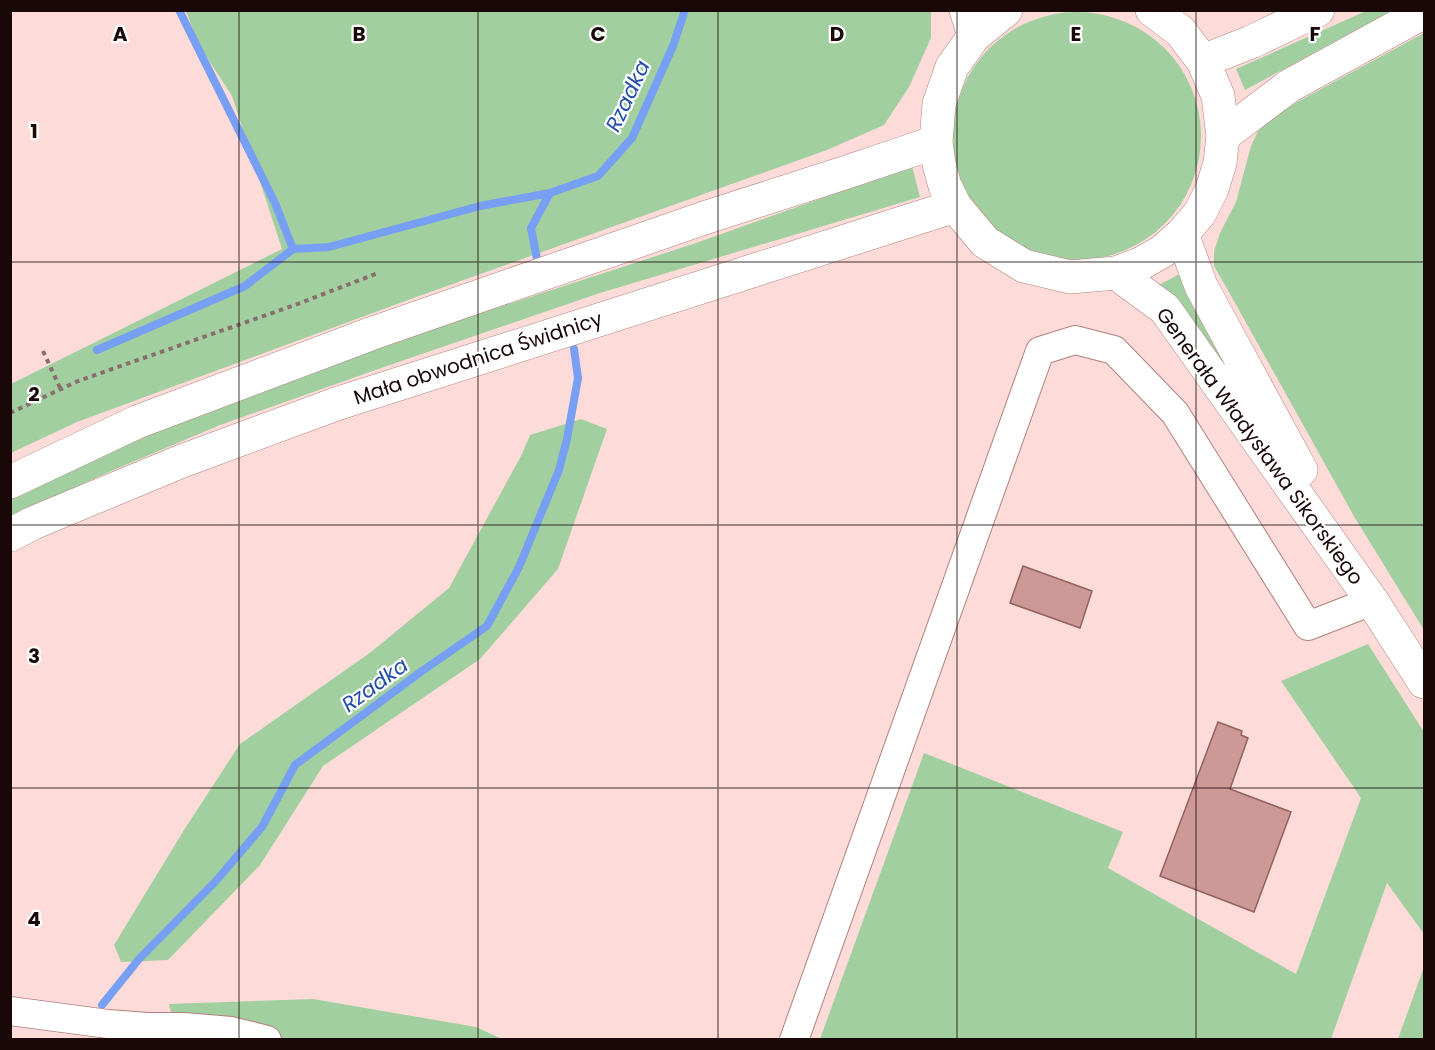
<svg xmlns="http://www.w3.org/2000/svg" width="1435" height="1050" viewBox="0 0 1435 1050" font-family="Poppins,sans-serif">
	<rect width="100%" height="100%" fill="#fcdbd8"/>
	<path fill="#a2cfa0" d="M186,11L931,10V38L909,87L884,125L827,150L419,296L77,422L11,453V384L282,249L232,96L199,45Z
		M1366,11H1392L1245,90L1236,69Z
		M953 136a124 124 0 1 1 248 0a124 124 0 1 1-248 0Z
		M1424,33V630L1355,518L1234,301L1214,266V251L1220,233L1236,202L1251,146L1258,131L1275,114Z
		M912,166L920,197L600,293L384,367L220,425L109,472L11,516V498L95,457L262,389L463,319L699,242Z
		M1185,271L1267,423L1159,285Z
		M581,419L607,429L558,569L480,659L323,766L260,865L168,960L121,962L114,945L184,830L240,744L371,652L449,588L522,454L530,435Z
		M1368,644L1424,732V934L1387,883L1331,1039H820L924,753L1123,832L1108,868L1296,974L1361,798L1281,681Z
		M1424,967V1039H1398Z
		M313,999L476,1027L502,1039H177L169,1004Z"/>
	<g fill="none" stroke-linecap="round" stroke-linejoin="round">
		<path stroke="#779ff3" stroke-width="8" d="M179,10L275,203L293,249
			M537,259L531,228L550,193
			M97,350L245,286L293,249L329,247L480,206L550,193L598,176L632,138L673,46L685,10
			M102,1005L139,959L215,882L262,827L295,765L422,671L487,626L519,567L559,470L567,439L578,378L574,349"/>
	</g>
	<path fill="#cd9996" stroke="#91625e" stroke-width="1.5" d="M1023,566L1092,591L1080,628L1010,603Z
		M1218,722L1242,731L1241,735L1248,738L1230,789L1291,812L1254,912L1160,876Z"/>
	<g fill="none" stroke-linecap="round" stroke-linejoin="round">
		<g stroke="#b3817e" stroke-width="30">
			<path id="street" d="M10,1011L108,1024L147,1027H184L231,1031L267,1040
				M794,1040L1040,351L1075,340L1114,350L1175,413L1308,626L1372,601"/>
		</g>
		<g stroke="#b3817e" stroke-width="34">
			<path id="secondary" d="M966,10L974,36
				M1182,234L1201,286L1301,470
				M1116,273L1165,309L1372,601L1424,682"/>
		</g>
		<g stroke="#b3817e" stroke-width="34">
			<path id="primary" d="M1006,10L974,36L952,67L939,104L936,142L939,164L945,186L955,206L985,242L1024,266L1070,277L1116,273L1140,264L1163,251L1182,234L1200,213L1212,189L1220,163L1223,136L1218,96L1203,61L1180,31L1152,10
				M1203,61L1251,42L1318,10
				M1223,136L1289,86L1424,12
				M10,482L137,422L373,333L704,218L844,173L936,142
				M10,535L33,523L182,461L336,404L955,206"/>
		</g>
		<path stroke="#886f6d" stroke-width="4" stroke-dasharray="4.5 4.5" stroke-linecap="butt" d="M43,351L61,390
			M10,413L78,381L295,305L378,273"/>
		<use href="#street" stroke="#fff" stroke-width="28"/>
		<use href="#secondary" stroke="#fff" stroke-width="33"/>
		<use href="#primary" stroke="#fff" stroke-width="33"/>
	</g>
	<path fill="none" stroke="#190807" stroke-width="1.5" stroke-opacity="0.55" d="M239,10V1040M478,10V1040M718,10V1040M957,10V1040M1196,10V1040M10,262H1424M10,525H1424M10,788H1424"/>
	<g text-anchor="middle" stroke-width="4.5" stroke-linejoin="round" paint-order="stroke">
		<g font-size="20" fill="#190807" stroke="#fff">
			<text transform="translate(478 358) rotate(-18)" y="7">Mała obwodnica Świdnicy</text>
			<text transform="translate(1260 446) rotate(54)" y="7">Generała Władysława Sikorskiego</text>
		</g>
		<g font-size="21" font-style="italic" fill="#234dad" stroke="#fff">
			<text transform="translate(628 96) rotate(-65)" y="7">Rzadka</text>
			<text transform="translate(375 685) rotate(-36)" y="7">Rzadka</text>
		</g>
	</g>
	<g font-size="20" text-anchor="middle" font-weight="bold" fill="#190807" stroke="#fff" stroke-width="4.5" stroke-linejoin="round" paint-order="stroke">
		<text x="120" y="41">A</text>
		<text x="359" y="41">B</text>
		<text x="598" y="41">C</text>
		<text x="837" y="41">D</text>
		<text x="1076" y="41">E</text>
		<text x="1315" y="41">F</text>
		<text x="34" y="138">1</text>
		<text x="34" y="401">2</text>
		<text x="34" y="663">3</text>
		<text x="34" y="926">4</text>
	</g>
	<rect width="1435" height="1050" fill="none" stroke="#190807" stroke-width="24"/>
</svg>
